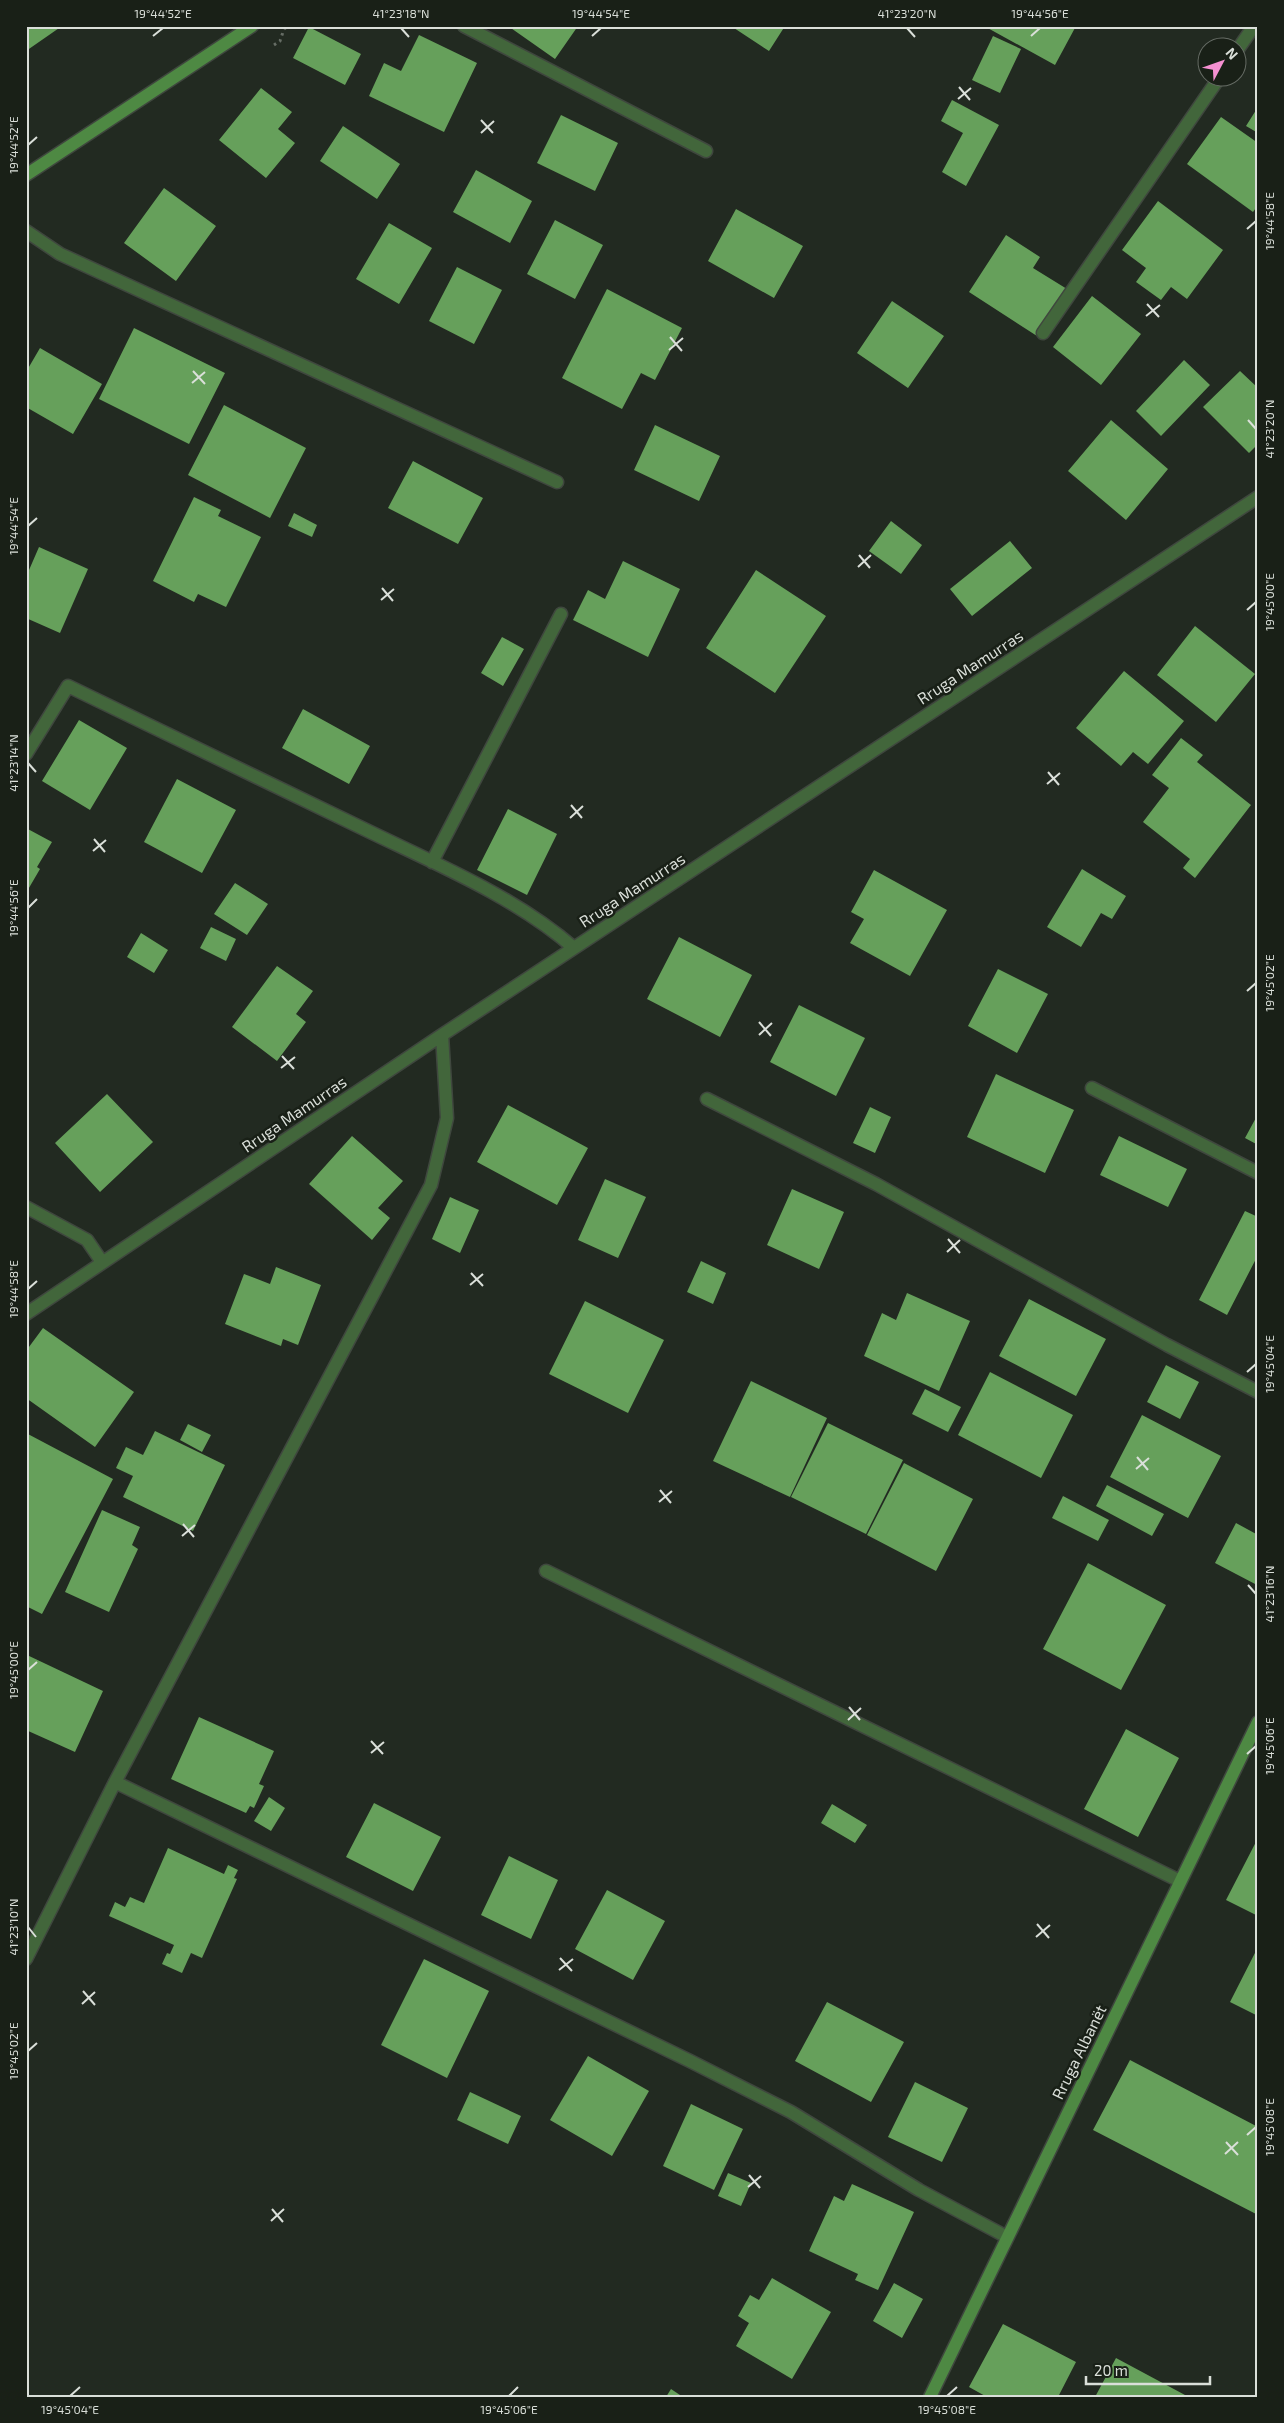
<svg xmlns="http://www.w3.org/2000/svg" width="1284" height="2423" viewBox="0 0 1284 2423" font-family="'Exo 2',sans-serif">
	<rect width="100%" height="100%" fill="#222a21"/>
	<path fill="#66a05b" d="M26,26H62L26,51Z
		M508,26H578L555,59Z
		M735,26H785L769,51L734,28Z
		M984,26H1076L1055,65Z
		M309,27L361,54L345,85L293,58Z
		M419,35L477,63L444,132L369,96L384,63L401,71Z
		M993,36L1021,49L1000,93L972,80Z
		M261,88L292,112L278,129L295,143L266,178L219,140Z
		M952,100L999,125L966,186L942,172L963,133L941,121Z
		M1258,107V133L1246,126Z
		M561,115L618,143L595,191L537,163Z
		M1221,117L1258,143V205L1253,212L1187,164Z
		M343,126L400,164L377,199L320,161Z
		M476,170L532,201L510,243L453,212Z
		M164,188L216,226L176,281L124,243Z
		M1158,201L1223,250L1187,299L1171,287L1161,300L1136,282L1146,268L1122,250Z
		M736,209L803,246L774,298L708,261Z
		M555,220L603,245L575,299L527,274Z
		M389,223L432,248L399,304L356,279Z
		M1006,235L1040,257L1033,268L1067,289L1037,336L969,292Z
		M457,267L502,290L474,344L429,321Z
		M607,289L682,328L655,380L641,373L622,409L562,378Z
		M1092,296L1141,334L1101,385L1053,347Z
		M892,301L944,336L908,388L857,353Z
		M134,328L225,373L189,444L99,399Z
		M40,348L102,384L73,434L26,407V372Z
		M1184,360L1210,385L1161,436L1136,411Z
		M1240,371L1258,388V444L1249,453L1203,407Z
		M224,405L306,448L270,518L188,475Z
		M1111,420L1168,469L1126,520L1068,471Z
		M655,425L720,456L699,501L634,470Z
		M413,461L483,498L458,544L388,508Z
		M194,497L221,510L218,516L261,537L226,607L198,594L194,602L153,581Z
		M294,513L317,525L312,537L288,526Z
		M891,521L922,545L901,574L869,551Z
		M1010,541L1032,568L972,616L950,589Z
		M39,547L88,569L60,633L26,618V577Z
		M623,561L680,589L648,657L573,620L588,590L605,599Z
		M756,570L826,616L775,693L706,648Z
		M1195,626L1255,674L1216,722L1157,675Z
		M502,637L524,649L503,686L481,673Z
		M1124,671L1184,721L1148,764L1133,752L1121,766L1076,728Z
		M303,709L370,746L349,784L282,748Z
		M79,720L127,748L90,810L42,781Z
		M1181,738L1203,755L1197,762L1251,805L1195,878L1183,868L1190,859L1143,822L1169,788L1152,775Z
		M177,779L236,810L202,873L144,842Z
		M508,809L557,834L527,895L477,870Z
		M26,828L52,842L37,867L40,869L26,893Z
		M1082,869L1126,896L1112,919L1101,913L1081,947L1047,927Z
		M874,870L947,910L910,976L850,943L864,919L851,912Z
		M235,883L268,904L247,935L214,914Z
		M211,927L236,939L226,961L200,948Z
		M141,933L168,950L154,973L127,957Z
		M679,937L752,975L720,1037L647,999Z
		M277,966L313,991L296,1014L306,1022L277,1061L232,1027Z
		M998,969L1048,994L1017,1053L968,1026Z
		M799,1005L865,1038L836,1096L770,1062Z
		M996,1074L1074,1110L1045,1173L967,1137Z
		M107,1094L153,1142L100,1192L55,1143Z
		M508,1105L588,1148L557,1205L477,1162Z
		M870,1107L891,1117L875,1153L853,1143Z
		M1258,1114V1145L1245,1138Z
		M352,1136L403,1181L378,1208L390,1218L372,1240L309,1184Z
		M1119,1136L1187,1169L1168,1207L1100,1175Z
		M605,1179L646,1197L618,1258L578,1240Z
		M792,1189L844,1212L819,1269L767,1245Z
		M450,1197L479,1210L460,1253L432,1239Z
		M1245,1211L1258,1217V1255L1227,1315L1199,1300Z
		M701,1261L726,1273L713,1304L687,1292Z
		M276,1267L321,1285L298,1345L283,1339L281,1346L225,1324L244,1274L270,1284Z
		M907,1293L970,1321L939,1391L864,1356L882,1313L896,1320Z
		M1029,1299L1106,1339L1076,1396L999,1356Z
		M585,1301L664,1340L628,1413L549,1374Z
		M43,1328L134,1392L95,1447L26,1398V1351Z
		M1166,1365L1199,1382L1180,1419L1147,1402Z
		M990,1372L1073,1415L1041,1478L958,1435Z
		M751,1381L827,1418L790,1497L713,1461Z
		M925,1389L961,1407L948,1432L912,1414Z
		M1142,1415L1221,1456L1188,1518L1110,1477Z
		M828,1423L903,1460L866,1534L791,1497Z
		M188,1424L211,1435L202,1452L180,1440Z
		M155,1431L225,1465L193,1531L123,1497L133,1476L116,1468L126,1447L143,1455Z
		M26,1433L113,1479L42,1614L26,1606Z
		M904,1463L973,1499L936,1571L867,1535Z
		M1107,1485L1164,1514L1152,1536L1096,1506Z
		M1063,1496L1109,1520L1098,1541L1052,1518Z
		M102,1510L140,1527L132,1545L138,1549L109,1612L65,1592Z
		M1236,1523L1258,1535L1257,1585L1215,1563Z
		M1088,1563L1166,1605L1121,1690L1043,1649Z
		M27,1655L103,1691L75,1752L26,1730Z
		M199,1717L274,1751L259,1784L264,1786L254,1808L250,1806L246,1813L171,1779Z
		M1126,1729L1179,1758L1138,1837L1084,1809Z
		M269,1797L285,1808L271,1831L254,1821Z
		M374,1803L441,1837L413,1891L346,1857Z
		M832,1804L867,1825L855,1843L821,1823Z
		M1258,1838V1916L1226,1900Z
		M168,1848L224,1874L228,1865L238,1870L234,1878L237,1879L202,1958L191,1953L182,1973L162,1964L167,1953L170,1954L174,1945L109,1916L115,1902L125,1907L130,1897L144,1903Z
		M509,1856L558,1880L531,1939L481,1915Z
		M607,1890L665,1921L633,1980L575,1949Z
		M1258,1947V2016L1230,2002Z
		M424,1959L489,1991L447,2078L381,2045Z
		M827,2002L904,2042L871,2102L795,2061Z
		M588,2056L649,2091L612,2156L550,2120Z
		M1130,2060L1258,2127V2215L1093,2130Z
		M915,2082L968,2108L942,2162L888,2137Z
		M470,2092L521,2116L508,2144L457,2120Z
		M691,2104L743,2129L714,2190L663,2166Z
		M728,2173L751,2183L741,2206L718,2196Z
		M852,2184L914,2212L878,2290L855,2280L858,2274L809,2251L834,2196L844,2201Z
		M772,2278L831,2312L792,2379L736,2346L749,2323L738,2316L750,2295L759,2300Z
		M894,2283L923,2299L902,2338L873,2321Z
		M1003,2324L1076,2362L1058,2397H987L969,2387Z
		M1116,2358L1185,2395L1184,2397H1095Z
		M671,2389L683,2397H666Z"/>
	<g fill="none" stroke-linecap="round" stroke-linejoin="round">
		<g stroke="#3f473e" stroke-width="15">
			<path id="lane" d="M1236,52L1254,26
				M1043,333L1219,78
				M1092,1088L1258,1173"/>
		</g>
		<g stroke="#3f473e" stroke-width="15">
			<path id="street" d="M464,26L706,151
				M26,231L60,254L557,482
				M26,754L68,686C167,734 266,782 364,829C436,864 514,896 574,948
				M432,862L561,614
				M707,1099L876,1184L1167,1345L1258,1392
				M26,1207L87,1240L102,1262
				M26,1314L442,1035L1258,497
				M546,1571L1180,1881
				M115,1782L690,2061L791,2112L919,2190L1007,2237
				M26,1959L115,1782L431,1185L447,1118L442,1035"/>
		</g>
		<g stroke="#3f473e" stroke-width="15">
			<path id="secondary" d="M26,175L252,26
				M930,2397L1258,1722"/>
		</g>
		<path stroke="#666d65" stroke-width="3" stroke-dasharray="2.5 4" stroke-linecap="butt" d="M274,45L280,41L284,29L288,26"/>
		<use href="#lane" stroke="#42663b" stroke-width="12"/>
		<use href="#street" stroke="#42663b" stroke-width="12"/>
		<use href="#secondary" stroke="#4e8943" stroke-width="12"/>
	</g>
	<path fill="none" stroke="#dadfd9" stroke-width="2" d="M401,28L409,37M907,28L915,37M153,36L163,28M592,36L601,28M1031,36L1040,28M959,87L970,100M958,99L971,88M481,120L493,133M481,133L494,121M28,145L37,137M1247,229L1256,221M1147,304L1159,317M1146,316L1160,305M670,337L682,351M669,350L683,338M193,371L205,384M192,383L205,372M1248,420L1256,429M28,526L37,518M859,555L870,568M858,567L871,555M382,588L393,601M381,600L394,589M1247,610L1256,602M28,763L36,772M1048,772L1059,785M1047,784L1060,773M571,805L582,818M570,818L583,806M94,839L105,852M93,851L106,840M28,908L37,899M1247,991L1256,983M759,1022L771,1036M759,1035L772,1023M282,1056L294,1069M281,1068L295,1057M948,1239L960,1253M947,1252L960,1240M471,1273L483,1286M470,1285L483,1274M28,1289L37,1281M1247,1372L1256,1364M1137,1457L1148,1470M1136,1469L1149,1458M660,1490L671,1503M659,1502L672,1491M183,1524L194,1537M182,1536L195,1525M1248,1585L1256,1594M28,1670L37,1662M849,1707L860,1720M848,1720L861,1708M371,1741L383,1754M371,1753L384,1742M1247,1754L1256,1746M1037,1924L1049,1938M28,1927L36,1937M1036,1937L1050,1925M560,1958L572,1971M559,1970L573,1959M83,1991L95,2005M82,2004L95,1992M28,2051L37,2043M1247,2135L1256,2127M1226,2142L1238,2155M1225,2154L1238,2142M749,2175L760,2188M748,2187L761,2176M272,2209L283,2222M271,2221L284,2209M70,2396L80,2387M509,2396L518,2387M947,2396L957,2387"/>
	<g text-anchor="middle" stroke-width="5" stroke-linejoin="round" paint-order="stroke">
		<g font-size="16" fill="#dadfd9" stroke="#192017">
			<text transform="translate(970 667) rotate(-33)" y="6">Rruga Mamurras</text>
			<text transform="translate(632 890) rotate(-33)" y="6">Rruga Mamurras</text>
			<text transform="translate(294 1114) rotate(-34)" y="6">Rruga Mamurras</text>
			<text transform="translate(1079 2052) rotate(-64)" y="6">Rruga Albanët</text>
		</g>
	</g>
	<rect width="1284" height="2423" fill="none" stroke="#192017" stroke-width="55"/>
	<g transform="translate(1222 62) rotate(49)"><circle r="24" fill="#192017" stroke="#666c65"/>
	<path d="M0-4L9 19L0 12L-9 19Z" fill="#f590d1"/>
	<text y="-8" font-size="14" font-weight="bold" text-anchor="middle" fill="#dadfd9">N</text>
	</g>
	<path d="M1086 2376v8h124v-8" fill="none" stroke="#dadfd9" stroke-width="2.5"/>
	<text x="1094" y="2376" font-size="15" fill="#dadfd9" stroke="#192017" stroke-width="4" paint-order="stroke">20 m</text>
	<rect x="28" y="28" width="1228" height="2368" fill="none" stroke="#dadfd9" stroke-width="2"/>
	<g font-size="12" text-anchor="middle" fill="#dadfd9">
		<text x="163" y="18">19°44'52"E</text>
		<text x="401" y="18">41°23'18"N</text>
		<text x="601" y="18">19°44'54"E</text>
		<text x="907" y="18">41°23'20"N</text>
		<text x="1040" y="18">19°44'56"E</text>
		<text transform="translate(14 145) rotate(-90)" y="4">19°44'52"E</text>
		<text transform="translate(1270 221) rotate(-90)" y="4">19°44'58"E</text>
		<text transform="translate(1270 429) rotate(-90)" y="4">41°23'20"N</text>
		<text transform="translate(14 526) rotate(-90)" y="4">19°44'54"E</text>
		<text transform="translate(1270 602) rotate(-90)" y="4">19°45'00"E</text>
		<text transform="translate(14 763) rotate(-90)" y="4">41°23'14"N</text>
		<text transform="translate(14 908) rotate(-90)" y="4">19°44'56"E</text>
		<text transform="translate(1270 983) rotate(-90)" y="4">19°45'02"E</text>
		<text transform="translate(14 1289) rotate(-90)" y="4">19°44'58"E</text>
		<text transform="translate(1270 1364) rotate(-90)" y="4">19°45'04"E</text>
		<text transform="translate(1270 1594) rotate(-90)" y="4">41°23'16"N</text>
		<text transform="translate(14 1670) rotate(-90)" y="4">19°45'00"E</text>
		<text transform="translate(1270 1746) rotate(-90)" y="4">19°45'06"E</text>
		<text transform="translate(14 1927) rotate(-90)" y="4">41°23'10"N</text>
		<text transform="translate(14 2051) rotate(-90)" y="4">19°45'02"E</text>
		<text transform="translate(1270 2127) rotate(-90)" y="4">19°45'08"E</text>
		<text x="70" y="2414">19°45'04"E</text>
		<text x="509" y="2414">19°45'06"E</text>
		<text x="947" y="2414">19°45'08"E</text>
	</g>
</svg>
